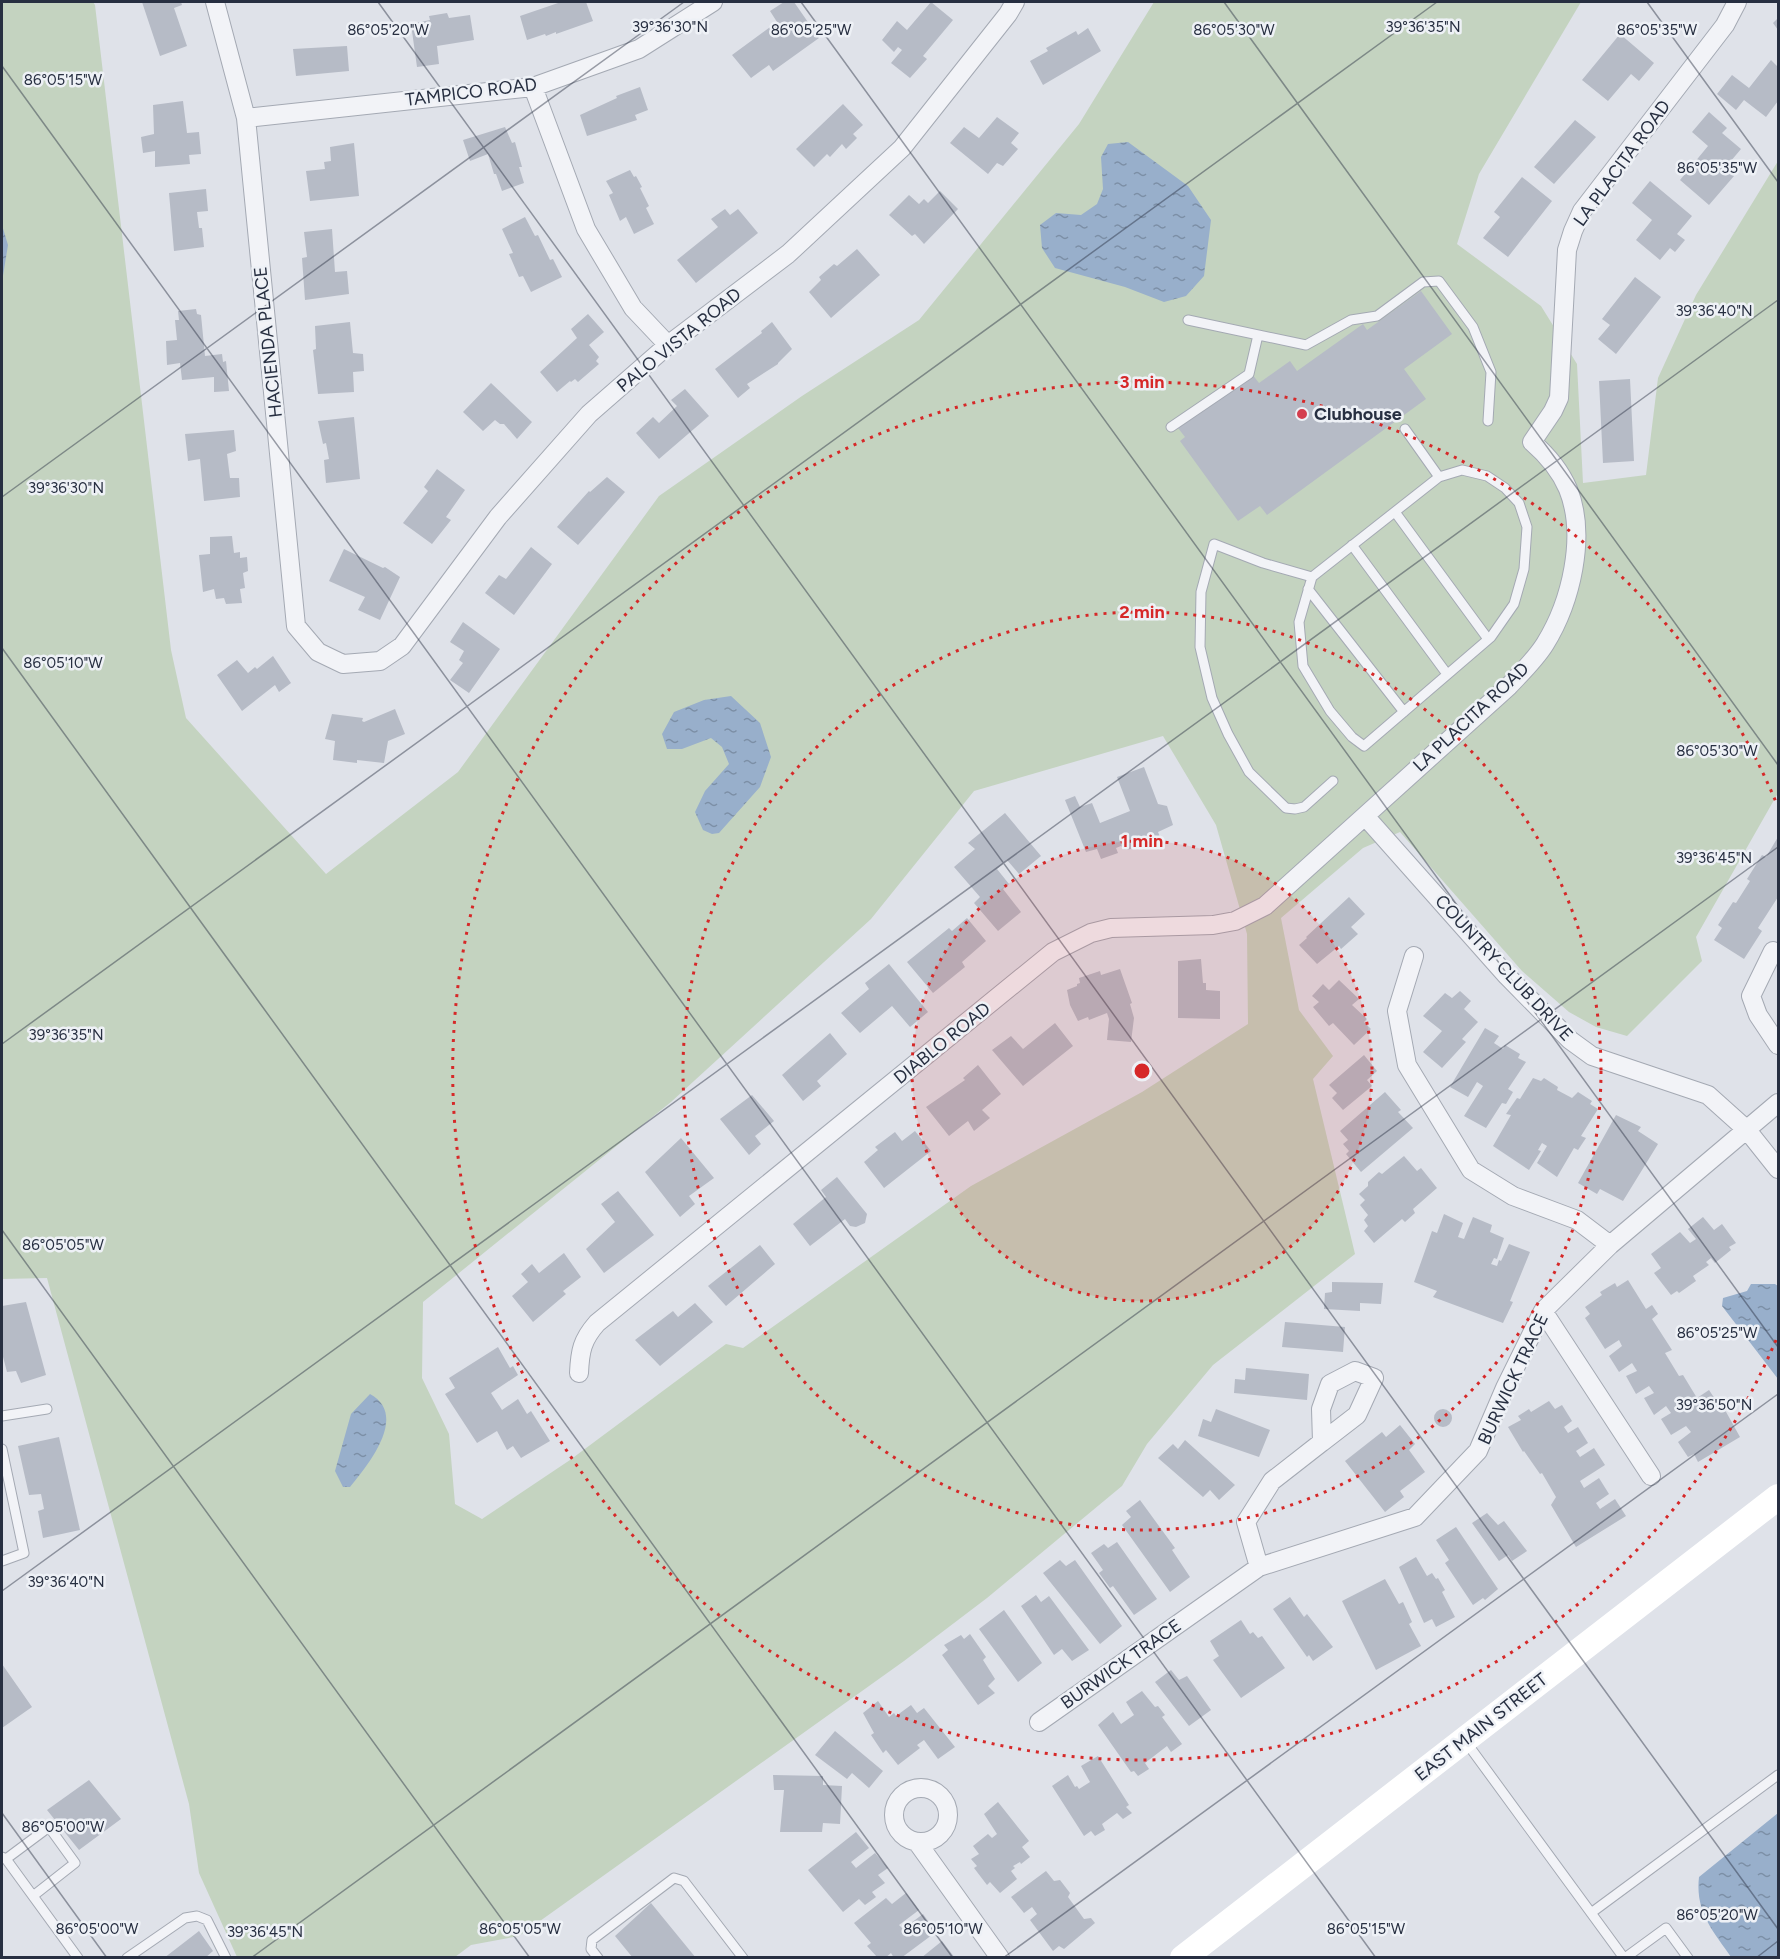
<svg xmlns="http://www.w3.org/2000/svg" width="1780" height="1959" viewBox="0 0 1780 1959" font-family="Figtree,sans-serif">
	<defs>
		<pattern id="water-ripples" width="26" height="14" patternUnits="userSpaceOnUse" patternTransform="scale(1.5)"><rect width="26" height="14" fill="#98afcb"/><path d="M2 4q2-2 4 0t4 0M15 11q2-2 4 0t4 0" fill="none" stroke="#7c8fa6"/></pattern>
	</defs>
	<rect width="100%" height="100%" fill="#dfe2e9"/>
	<path fill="#c4d3c0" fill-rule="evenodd" d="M2,2H93L95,5L171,650L186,718L326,874L458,772L659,496L802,396L919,320L1079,124L1154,2H1581L1479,174L1457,244L1541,306L1577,364L1583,483L1646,475L1658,378L1696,295L1778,161V793L1696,937L1702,961L1627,1036L1596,1027L1569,1012L1522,971L1400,832L1363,848L1281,918L1299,1010L1333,1056L1313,1079L1355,1254L1213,1365L1147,1444L1122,1486L987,1598L904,1661L519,1936L471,1945L455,1957H237L199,1873L189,1804L47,1278L2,1279ZM1163,736L1216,825L1247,934L1248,1024L1142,1092L971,1186L743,1348L726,1344L570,1460L482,1519L455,1504L449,1434L422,1378L423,1302L671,1102L871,919L974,791Z"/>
	<path fill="url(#water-ripples)" d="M1128,142L1188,186L1211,220L1204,276L1186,296L1164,302L1125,287L1055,268L1042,248L1040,225L1056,213L1081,215L1097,204L1103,189L1101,157L1108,144Z
		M2,225L8,245L2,282Z
		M731,696L760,723L771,757L760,787L719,833L712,834L703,830L695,812L705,791L729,764L722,747L711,738L682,749H667L662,734L674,712L704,700Z
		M1751,1284H1775L1778,1286V1379L1722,1306L1723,1298L1747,1291Z
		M370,1394C409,1415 368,1465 350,1487H343L335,1471L351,1414Z
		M1778,1813V1957H1731C1713,1931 1695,1912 1699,1877Z"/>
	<path fill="#b6bbc6" d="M142,2H181L182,5L174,8L187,46L160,56Z
		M561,2H586L593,21L556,34V32L546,36L545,34L527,40L520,16Z
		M784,2H794L819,38L773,71L769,65L751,78L732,55L777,22L770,11Z
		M931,2L953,20L923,56L927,59L910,78L891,63L902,50L898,47L894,52L882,40L897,21L907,30Z
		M447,13L449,18L470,15L474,40L437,46L439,64L417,67L411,24L430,20L429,16Z
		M1778,18V30L1773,23Z
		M1088,28L1101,51L1043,85L1030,61L1048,51L1046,48L1076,31L1078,35Z
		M1620,34L1654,63L1639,81L1631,74L1608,101L1582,80Z
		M347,46L349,71L296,76L293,49Z
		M1771,60L1778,67V101L1766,117L1744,100L1736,110L1717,94L1732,75L1749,88Z
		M640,87L648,110L635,115L637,120L587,136L580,115L617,98L616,96Z
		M183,101L187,133L199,132L201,154L189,155L190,164L155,167V151L143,153L141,137L154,134L153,105Z
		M843,104L863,125L853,134L857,138L846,149L842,144L830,157L827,154L814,167L796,149Z
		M1709,112L1727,128L1722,133L1741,149L1725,168L1734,176L1709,205L1680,180L1708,146L1692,132Z
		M997,117L1019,133L1011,143L1018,149L1003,166L997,163L988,174L950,143L964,127L979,138Z
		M1575,120L1596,137L1554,184L1534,167Z
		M505,127L512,143L515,142L522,167H519L524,183L502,191L496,174H494L488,154L470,161L463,140Z
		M354,143L359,196L310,201L306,171L325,169L324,162L331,161L330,147Z
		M630,170L634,177L636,176L642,187L640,188L649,206L646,208L654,224L634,234L626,217L620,221L609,195L613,193L606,181Z
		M1522,177L1552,201L1508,257L1483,238L1500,217L1494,212Z
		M1650,181L1692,216L1677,234L1685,240L1675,252L1670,248L1660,260L1636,240L1652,220L1632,203Z
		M206,189L208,211L197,212L199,228H202L204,247L174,251L169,193Z
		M940,191L958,209L924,244L915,234L912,236L889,215L909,195L919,204L924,199L928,203Z
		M725,209L730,215L738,209L758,233L696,283L677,260L718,227L711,219Z
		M525,217L535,236L538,235L550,260L553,259L562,277L531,292L523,276L519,277L509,254L513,253L502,229Z
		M332,229L335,272L347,271L349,294L305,300L302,258L307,257L304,232Z
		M857,249L880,275L831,318L809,292L821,280L819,277L834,264L837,266Z
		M1635,277L1661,297L1616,354L1598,339L1610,325L1602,319Z
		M1421,291L1452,334L1404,369L1426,399L1267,515L1260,506L1238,521L1180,441L1185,437L1178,428L1252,374L1259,383L1290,361L1297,371L1363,324L1367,330Z
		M196,309L197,314L201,315L205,356L222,354L223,362L226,361L229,391L214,392V377L182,380L180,363L167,365L166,341L177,340L175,320H179L178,311Z
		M588,314L604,332L589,345L599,357L596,361L599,364L578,382L575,379L571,382L570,381L557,392L540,372L577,338L571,329Z
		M350,322L353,353L363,354L364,371L353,372L354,392L318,394L313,350L316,349L315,326Z
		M772,322L792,349L778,363V364L747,384L750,388L738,398L715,369L762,333L761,331Z
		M1630,379L1634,461L1603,463L1599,381Z
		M491,383L532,422L517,439L504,424H500L495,420L483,431L463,412Z
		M685,389L709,416L659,459L636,433L653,417L659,423L677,406L671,400Z
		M354,417L360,479L326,483L324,460L329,459L326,443L323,444L318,421Z
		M234,430L236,451L227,454L230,478H239L240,497L204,501L200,459L188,461L185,434Z
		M437,469L465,490L446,517L451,520L432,544L403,523L428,491L424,487Z
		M607,477L625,492L578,545L557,527L589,491L590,492Z
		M232,536L234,553L240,552V558L247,557L248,571L243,573L245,588L240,589L242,603L226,604L224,598L216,599L214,589L203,592L199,555L210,554V537Z
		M531,547L552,564L514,615L485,593L499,575L506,579Z
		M344,549L383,568L385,567L400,577L380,620L358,610L365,597L329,581Z
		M463,622L500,649L469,693L450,680L463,663L459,660L464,651L450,642Z
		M273,656L291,683L279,692L275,685L242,711L217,675L237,660L248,673L255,667L257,669Z
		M395,709L405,734L388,741L384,763L357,760V763L333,760L335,741L325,739L332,714L363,718L362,721L364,722Z
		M1144,767L1158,804L1167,806L1173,825L1158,832L1160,837L1140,845L1138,840L1133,841L1134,844L1131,849L1124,850L1121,846L1116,848L1118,853L1101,859L1097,849L1086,852L1065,800L1075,796L1080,807L1092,803L1100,823L1130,811L1117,777Z
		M1005,813L1041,856L1019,874L1007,860L997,869L1009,884L1003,889L1021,912L998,931L974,903L980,897L954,867L975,849L968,843Z
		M1778,837V897L1758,928L1762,931L1744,959L1714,940L1722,928L1718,925L1733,902L1736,903L1750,881L1747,879L1762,855L1766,857Z
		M1349,897L1365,914L1351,927L1358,934L1341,949L1339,946L1317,964L1299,945L1307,938L1306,937Z
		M967,918L986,941L962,962L965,967L933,993L907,962L949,928L952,931Z
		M1201,959L1203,983H1206V990L1220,991V1019L1178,1018V961Z
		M889,964L928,1012L910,1027L892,1006L860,1033L841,1013L869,989L865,983Z
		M1120,969L1132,1003L1130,1004L1134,1018L1131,1042L1107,1040L1109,1019L1107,1013L1089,1020L1088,1017L1078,1021L1070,1005L1067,990L1077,986V984L1080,983L1079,978L1100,971L1101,975Z
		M1339,980L1359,999L1352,1005L1367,1019L1364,1022L1371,1029L1354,1045L1333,1023L1329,1026L1313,1007L1319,1002L1312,996L1323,984L1329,990Z
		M1460,991L1471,1001L1464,1009L1478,1022L1462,1039L1466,1042L1442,1068L1423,1052L1442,1031L1423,1016L1445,993L1452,998Z
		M1055,1023L1073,1046L1023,1086L992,1050L1011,1036L1023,1049Z
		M1485,1028L1499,1036L1494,1043L1503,1049L1505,1045L1520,1054L1518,1058L1526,1062L1508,1089L1513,1092L1506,1104L1502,1103L1486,1128L1464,1116L1483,1086L1477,1082L1468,1097L1450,1087Z
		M830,1033L847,1054L817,1081L821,1086L803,1101L782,1075Z
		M1364,1055L1377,1071L1367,1080L1372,1086L1343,1110L1332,1098L1337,1093L1329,1085Z
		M978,1065L1001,1094L982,1110L990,1118L974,1131L968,1121L949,1136L926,1107L965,1080L963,1078Z
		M1533,1078L1541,1081L1544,1078L1558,1087L1557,1090L1572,1098L1578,1092L1592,1101L1590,1104L1598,1109L1581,1136L1586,1138L1578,1150L1574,1148L1557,1177L1537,1163L1547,1146L1542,1143L1538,1150L1541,1151L1529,1170L1493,1146L1511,1115L1506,1114L1517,1098L1520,1099Z
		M1385,1092L1401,1110L1398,1112L1413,1128L1361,1172L1346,1154L1349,1151L1343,1144L1348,1140L1340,1131Z
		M752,1095L774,1121L755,1136L761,1144L749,1155L720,1119Z
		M1616,1115L1641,1127L1638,1131L1658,1144L1623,1201L1600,1189L1597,1194L1578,1183Z
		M915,1131L931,1151L884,1188L864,1162L878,1150L875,1147L895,1132L902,1141Z
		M681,1138L714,1178L689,1196L695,1204L680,1217L645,1172Z
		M1404,1156L1417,1171L1421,1168L1437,1188L1413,1209L1415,1213L1405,1222L1402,1219L1374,1243L1364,1231L1368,1226L1364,1220L1368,1215L1360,1205L1365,1200L1359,1194L1368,1186V1182L1379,1172L1382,1174Z
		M837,1177L867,1214L865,1223L856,1227L850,1226L845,1219L810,1246L793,1224L826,1197L821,1190Z
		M618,1191L654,1235L604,1273L586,1249L615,1222L601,1204Z
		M1444,1214L1463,1223L1458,1237L1464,1239L1473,1217L1492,1225L1490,1232L1504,1238L1497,1259L1494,1258L1491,1264L1497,1266L1499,1260L1501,1261L1509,1244L1530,1252L1510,1301L1513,1302L1503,1323L1433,1297L1437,1291L1414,1282L1432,1231L1437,1233Z
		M1703,1217L1714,1230L1722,1224L1736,1243L1729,1247L1731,1250L1715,1263L1711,1258L1706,1262L1709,1265L1693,1276L1696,1281L1679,1293L1677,1291L1671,1295L1654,1273L1661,1268L1651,1254L1680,1232L1690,1243L1696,1239L1688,1229Z
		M760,1245L775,1264L726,1306L708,1286Z
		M564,1253L581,1277L563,1291L566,1294L533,1322L512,1296L528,1282L521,1274L532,1264L539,1273Z
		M1628,1280L1646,1309L1652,1305L1658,1314L1652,1319L1672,1350L1665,1353L1679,1376L1683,1375L1697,1398L1709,1390L1723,1411L1725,1410L1740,1437L1698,1462L1694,1454L1688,1457L1678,1442L1691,1432L1686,1426L1671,1435L1661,1419L1671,1413L1666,1406L1654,1415L1644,1398L1654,1393L1649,1386L1636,1394L1626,1376L1637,1371L1632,1363L1619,1372L1609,1356L1622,1346L1619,1340L1605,1349L1585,1318L1590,1314L1585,1307L1602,1295L1600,1292L1615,1283L1617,1287Z
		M1332,1282L1383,1283L1381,1304L1360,1303V1311L1324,1309L1325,1293L1332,1292Z
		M26,1302L46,1375L21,1383L16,1371L7,1372L2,1353V1306Z
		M695,1303L713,1322L660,1366L635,1340L673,1311L678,1317Z
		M1285,1322L1345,1327L1343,1352L1282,1347Z
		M498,1347L510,1368L513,1366L518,1375L491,1393L502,1410L518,1399L527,1414L531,1411L550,1441L521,1458L513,1446L507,1450L497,1431L477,1443L445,1394L455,1388L449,1378Z
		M1246,1368L1309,1374L1307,1400L1234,1393L1235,1379L1245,1380Z
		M1549,1401L1555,1409L1562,1405L1572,1421L1564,1427L1568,1433L1578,1427L1588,1443L1576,1451L1580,1457L1594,1448L1605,1465L1580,1481L1584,1488L1599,1478L1609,1494L1596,1503L1600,1509L1615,1499L1626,1516L1576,1547L1551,1505L1556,1497L1542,1473L1540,1474L1524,1451L1523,1452L1508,1427L1521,1420L1518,1416L1529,1409L1531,1412Z
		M1216,1409L1270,1430L1259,1457L1198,1436L1203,1419L1211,1422Z
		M1434 1418a9 9 0 1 1 18 0a9 9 0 1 1-18 0Z
		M1400,1425L1415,1444L1409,1450L1425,1472L1400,1491L1404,1497L1385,1512L1345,1461L1382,1432L1386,1437Z
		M59,1437L80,1530L43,1538L38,1511L44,1509L41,1494L29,1495L18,1446Z
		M1185,1440L1235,1485L1219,1500L1210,1490L1203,1497L1158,1458L1173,1444L1178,1449Z
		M1140,1500L1175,1548L1172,1550L1190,1577L1170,1592L1122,1525L1131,1517L1126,1511Z
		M1487,1513L1498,1525L1504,1521L1527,1551L1512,1561L1508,1555L1499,1561L1472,1523Z
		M1456,1527L1498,1589L1485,1600L1483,1598L1473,1605L1445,1563L1449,1560L1436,1540Z
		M1117,1542L1157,1599L1134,1615L1113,1586L1110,1588L1099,1573L1103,1570L1091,1553L1104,1544L1108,1548Z
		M1416,1557L1427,1576L1432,1573L1436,1579L1438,1578L1445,1590L1442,1592L1455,1617L1436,1627L1432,1619L1424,1623L1399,1567Z
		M1060,1560L1066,1566L1075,1560L1122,1626L1100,1644L1043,1573Z
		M1385,1579L1399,1604L1403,1602L1412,1622L1409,1624L1421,1646L1376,1670L1342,1601Z
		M1036,1595L1041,1602L1049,1596L1089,1650L1072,1661L1062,1649L1054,1655L1021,1606Z
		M1290,1597L1304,1617L1307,1614L1333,1647L1313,1661L1309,1655L1307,1657L1273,1609Z
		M1004,1610L1042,1663L1018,1682L979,1629Z
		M1241,1620L1250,1634L1253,1632L1258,1638L1262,1636L1285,1668L1241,1698L1213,1660L1219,1656L1210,1641Z
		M970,1634L986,1657L983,1660L995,1679L988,1686L995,1693L978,1705L942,1655L948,1650L944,1645L961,1635L964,1639Z
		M2,1664L32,1707L2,1728Z
		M1171,1670L1179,1680L1187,1676L1211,1710L1189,1726L1155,1682Z
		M1142,1691L1155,1707L1158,1706L1165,1715L1162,1717L1182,1744L1171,1752L1167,1746L1145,1763L1149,1769L1138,1776L1134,1771L1131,1772L1098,1725L1113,1712L1121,1724L1134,1715L1126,1702Z
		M878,1701L889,1717L894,1713L896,1716L911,1705L917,1713L924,1708L955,1747L938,1759L924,1740L917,1745L920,1748L898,1765L886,1750L883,1753L871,1735L874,1733L863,1713Z
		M835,1731L883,1771L869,1788L852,1773L847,1779L815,1755Z
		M1098,1756L1129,1805L1126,1807L1132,1813L1123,1819L1117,1813L1102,1824L1105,1830L1095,1836L1091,1831L1084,1836L1052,1786L1068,1775L1075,1787L1077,1786L1079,1789L1090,1782L1081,1766Z
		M773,1775L823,1776V1785L842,1786L840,1824L823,1823L822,1832H780L784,1790H774Z
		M89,1780L121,1819L79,1850L47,1810Z
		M998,1802L1029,1841L1022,1847L1030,1857L1021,1864L1020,1862L1013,1866L1015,1868L1011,1871L1017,1879L1000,1893L990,1882L987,1885L974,1868L977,1866L971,1859L979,1854L973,1846L988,1834L992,1838L997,1834L984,1814Z
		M856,1832L869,1848L851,1862L856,1868L875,1853L888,1868L878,1875L885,1883L872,1892L876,1897L865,1905L859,1899L843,1912L808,1870Z
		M1046,1871L1054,1881L1060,1880L1070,1893L1068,1897L1084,1919L1091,1918L1095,1923L1064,1949L1059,1946L1053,1951L1030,1920L1037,1914L1032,1907L1024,1913L1011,1897Z
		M906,1893L919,1910L899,1925L903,1929L923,1914L936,1932L901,1958H894L891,1953L885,1958H878L867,1946L871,1943L854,1923L886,1898L892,1904Z
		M651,1903L696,1958H633L615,1936Z
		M199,1931L213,1951L205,1958H164Z
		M942,1941L955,1958H921Z"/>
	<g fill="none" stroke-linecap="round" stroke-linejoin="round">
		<g stroke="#a4a9b3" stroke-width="11">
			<path id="service" d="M1188,320L1306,345L1351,320L1377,316L1423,282L1439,281L1473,327L1491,372L1488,421
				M1171,427L1249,374L1258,335
				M1405,429L1439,477
				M1395,512L1488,639
				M1352,545L1447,674
				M1312,577L1299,622L1303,666L1330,711L1352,737L1364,746L1491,637L1514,604L1524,569L1527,527L1519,503L1505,488L1487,476L1462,470L1439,477L1312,577L1263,563L1214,544L1201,592L1200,647L1212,698L1228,734L1249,772L1286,808L1295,809L1304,807L1333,781
				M1308,589L1404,712
				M2,1416L47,1409
				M2,1449L24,1553L2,1561
				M1466,1742L1624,1958
				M2,1857L6,1859L78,1958
				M6,1859L49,1827L75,1863L33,1896
				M1591,1913L1778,1775
				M127,1958L185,1918L197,1916L207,1920L226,1958
				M598,1958L591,1949L592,1940L674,1878L684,1881L743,1958
				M1625,1958L1666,1928L1688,1958"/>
		</g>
		<g stroke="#a4a9b3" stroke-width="20">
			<path id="minor" d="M215,2L246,118L296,626L318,652L343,664L380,661L402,646L498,517L589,414L668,345L788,254L902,148L1008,14L1015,2
				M533,87L586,229L633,308L668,345
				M246,118L533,87L639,49L713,2
				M1365,816L1507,976L1570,1040L1592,1056L1708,1095L1747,1130L1778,1169
				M1773,951L1751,996L1758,1015L1778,1045
				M1414,956L1397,1011L1407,1065L1471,1170L1513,1196L1577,1220L1610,1245
				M1543,1311L1651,1476
				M579,1373C580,1351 582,1340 597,1323L1053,952L1091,933L1111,928L1213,925L1235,921L1265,906L1509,686C1521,673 1535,660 1545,644C1571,602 1587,536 1568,489C1560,470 1547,455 1532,442L1553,411L1559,398L1567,250L1573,231L1582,211L1725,25L1737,2
				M1259,1567L1246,1522L1272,1481L1322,1442L1321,1409L1330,1384L1355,1371L1374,1378L1357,1415L1322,1442
				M1039,1722L1259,1567L1415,1517L1478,1451L1505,1388L1543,1311L1610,1245L1778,1103
				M894 1815a27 27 0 1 1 54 0a27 27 0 1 1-54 0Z
				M917,1842L1000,1958"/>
		</g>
		<use href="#service" stroke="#f2f3f7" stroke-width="9"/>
		<use href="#minor" stroke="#f2f3f7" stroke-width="18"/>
		<path stroke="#fff" stroke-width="26" d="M1183,1958L1778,1497"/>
	</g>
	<path fill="none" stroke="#272f41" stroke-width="1.5" stroke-opacity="0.45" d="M378,2L1778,1929M801,2L1778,1347M1224,2L1778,765M1647,2L1778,182M2,66L1376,1958M2,497L684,2M2,648L953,1958M2,1044L1437,2M2,1230L530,1958M2,1591L1778,300M2,1813L107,1958M251,1958L1778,847M1003,1958L1778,1394M1756,1958L1778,1941"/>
	<circle cx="1142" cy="1071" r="230" fill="#d62828" fill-opacity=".12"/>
	<g fill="none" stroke="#d62828" stroke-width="3" stroke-dasharray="3 6">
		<circle cx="1142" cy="1071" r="230"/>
		<circle cx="1142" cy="1071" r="459"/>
		<path d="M1776 1340A689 689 0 1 1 1776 802"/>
	</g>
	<circle fill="#d43e4e" stroke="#eef1f6" stroke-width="2" cx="1302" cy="414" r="6"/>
	<g text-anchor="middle" stroke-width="5" stroke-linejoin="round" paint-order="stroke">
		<g font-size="18" fill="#272f41" stroke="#eef1f6">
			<text transform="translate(471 92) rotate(-7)" y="6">TAMPICO ROAD</text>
			<text transform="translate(1622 163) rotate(-54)" y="6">LA PLACITA ROAD</text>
			<text transform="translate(679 340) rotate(-39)" y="6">PALO VISTA ROAD</text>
			<text transform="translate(268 342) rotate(-96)" y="6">HACIENDA PLACE</text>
			<text transform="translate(1471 717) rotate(-43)" y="6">LA PLACITA ROAD</text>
			<text transform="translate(1504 968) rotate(47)" y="6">COUNTRY CLUB DRIVE</text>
			<text transform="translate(942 1043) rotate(-39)" y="6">DIABLO ROAD</text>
			<text transform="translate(1513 1379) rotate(-65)" y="6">BURWICK TRACE</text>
			<text transform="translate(1121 1664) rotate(-35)" y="6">BURWICK TRACE</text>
			<text transform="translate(1481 1727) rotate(-38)" y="6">EAST MAIN STREET</text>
		</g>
		<g font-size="18" font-weight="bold" fill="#272f41" stroke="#eef1f6" text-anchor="start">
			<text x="1314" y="420">Clubhouse</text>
		</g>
	</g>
	<g font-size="15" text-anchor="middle" fill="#272f41" stroke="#eef1f6" stroke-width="5" stroke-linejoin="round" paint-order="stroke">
		<text x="670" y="32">39°36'30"N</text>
		<text x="1423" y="32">39°36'35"N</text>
		<text x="388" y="35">86°05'20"W</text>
		<text x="811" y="35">86°05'25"W</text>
		<text x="1234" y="35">86°05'30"W</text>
		<text x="1657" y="35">86°05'35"W</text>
		<text x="63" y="85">86°05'15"W</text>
		<text x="1717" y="173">86°05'35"W</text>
		<text x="1714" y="316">39°36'40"N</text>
		<text x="66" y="493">39°36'30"N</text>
		<text x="63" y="668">86°05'10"W</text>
		<text x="1717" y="756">86°05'30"W</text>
		<text x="1714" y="863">39°36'45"N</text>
		<text x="66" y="1040">39°36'35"N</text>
		<text x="63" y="1250">86°05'05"W</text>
		<text x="1717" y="1338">86°05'25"W</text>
		<text x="1714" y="1410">39°36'50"N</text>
		<text x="66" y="1587">39°36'40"N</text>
		<text x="63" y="1832">86°05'00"W</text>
		<text x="1717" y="1920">86°05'20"W</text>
		<text x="97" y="1934">86°05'00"W</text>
		<text x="520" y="1934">86°05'05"W</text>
		<text x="943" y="1934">86°05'10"W</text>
		<text x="1366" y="1934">86°05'15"W</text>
		<text x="265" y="1937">39°36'45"N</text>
	</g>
	<circle cx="1142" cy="1071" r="9" fill="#d62828" stroke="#eef1f6" stroke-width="3"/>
	<g font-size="18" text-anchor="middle" font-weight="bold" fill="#d62828" stroke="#eef1f6" stroke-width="5" stroke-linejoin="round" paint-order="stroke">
		<text x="1142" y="388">3 min</text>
		<text x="1142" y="618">2 min</text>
		<text x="1142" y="847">1 min</text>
	</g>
	<rect width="1780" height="1959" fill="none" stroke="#272f41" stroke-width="6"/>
</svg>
